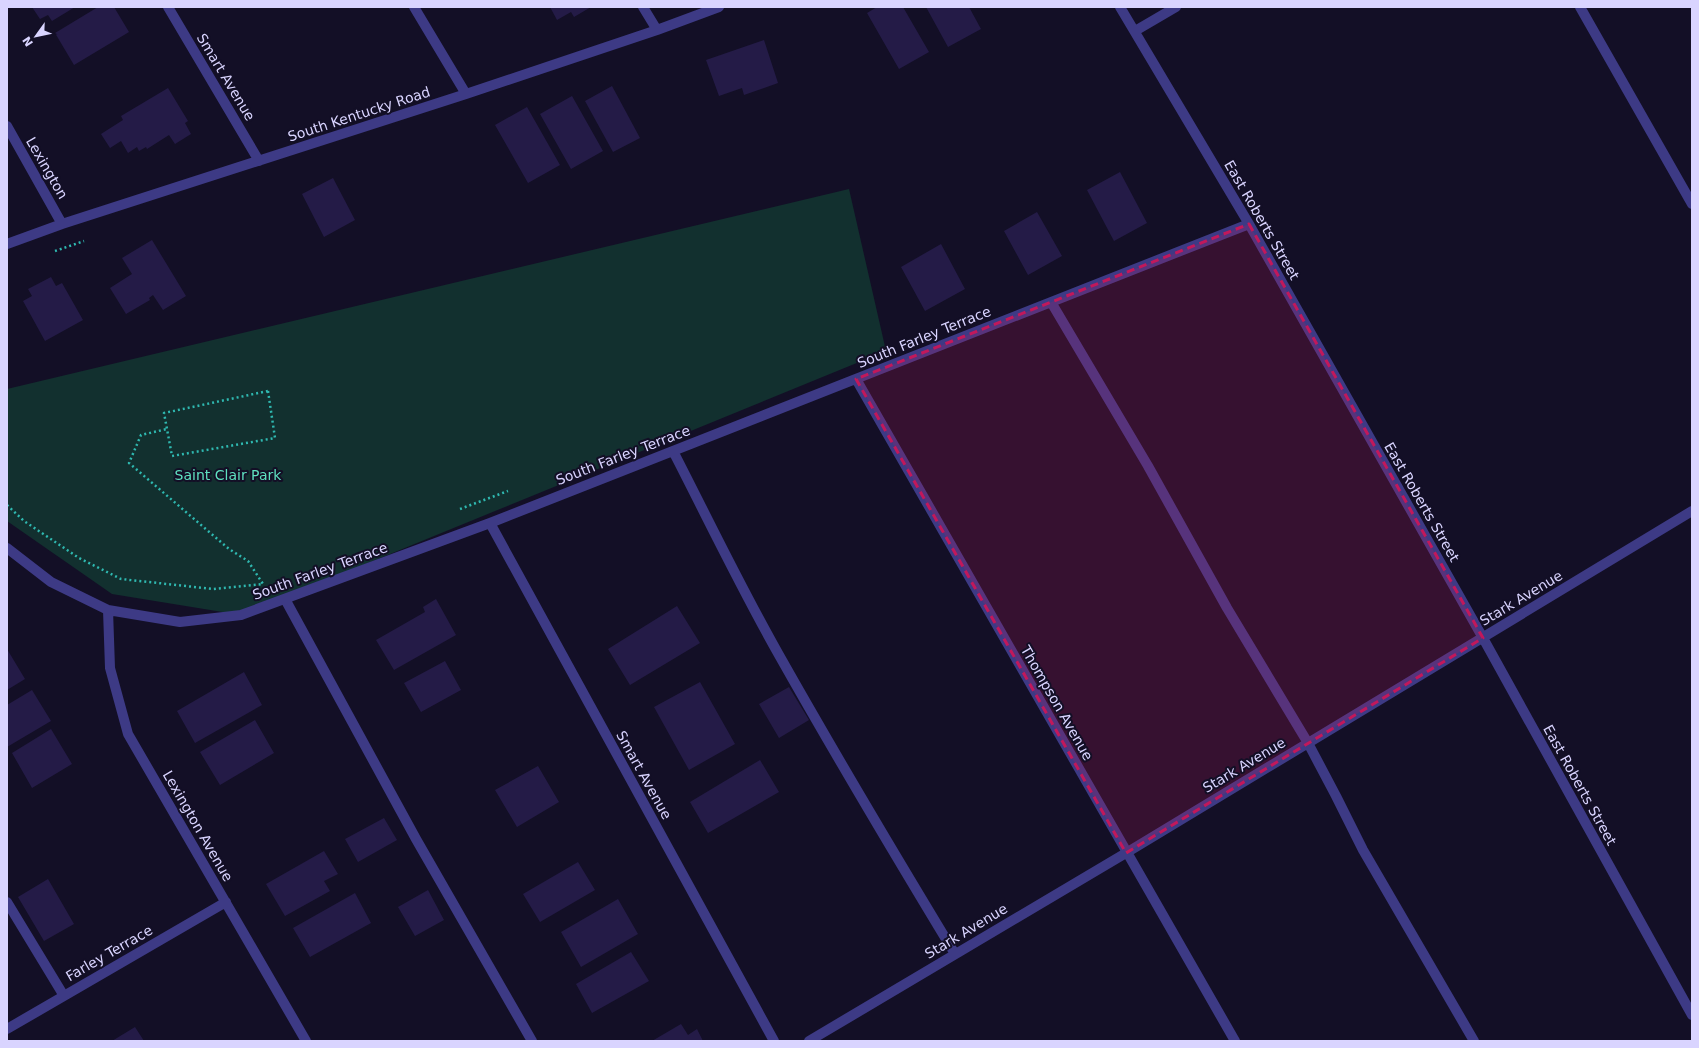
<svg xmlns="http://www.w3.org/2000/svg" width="1699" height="1048" viewBox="0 0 1699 1048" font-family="'DejaVu Sans',sans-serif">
	<rect width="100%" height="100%" fill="#130f26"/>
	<path fill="#12302f" d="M849,189L886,351L241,615L112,594L7,521V389Z"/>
	<path fill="#241b47" d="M32,7H75L52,21L48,15L40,19Z
		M98,7H114L129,32L74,65L55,33Z
		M550,7H591L574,17L571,12L557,20Z
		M877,7H903L929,52L899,69L867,13Z
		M926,7H969L981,29L948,47Z
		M764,40L778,83L744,95L742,88L719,96L706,60Z
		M612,86L640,138L613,152L585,101Z
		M168,88L188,121L185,123L191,134L175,144L169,135L147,149L146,147L139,151L137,147L128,153L121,141L110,148L101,134L123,120L121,116Z
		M572,96L603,151L571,169L540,114Z
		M527,107L560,165L528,183L495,125Z
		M1120,172L1147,223L1114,241L1087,190Z
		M333,178L355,220L324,237L302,194Z
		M1037,212L1062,256L1028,275L1004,231Z
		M152,240L186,296L163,310L153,295L149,298L150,300L126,314L110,288L132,274L122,258Z
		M941,244L965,289L925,311L901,267Z
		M51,277L56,286L62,283L83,320L45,341L23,301L32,296L28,289Z
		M436,599L456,635L394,670L376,640L425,612L423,607Z
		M677,606L700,643L630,685L608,649Z
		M7,649L25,679L7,690Z
		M445,661L461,690L421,712L404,683Z
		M244,672L262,705L195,743L177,711Z
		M700,682L735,744L689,770L654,707Z
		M789,687L809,720L779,738L759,704Z
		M32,690L51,721L7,747V705Z
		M255,720L274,753L220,785L200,752Z
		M51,729L72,764L32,788L12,753Z
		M760,760L779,792L708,833L690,802Z
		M538,766L559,802L517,827L495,790Z
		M384,818L397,840L358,862L345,839Z
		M324,851L338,874L324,881L330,891L285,916L266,884Z
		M578,862L595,890L540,922L523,894Z
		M48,879L74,924L44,941L18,897Z
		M428,890L444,920L415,936L398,907Z
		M355,893L371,923L310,957L293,928Z
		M618,899L638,934L581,967L561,932Z
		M631,952L649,981L592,1013L576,984Z
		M681,1024L688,1035L697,1029L703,1041H652Z
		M135,1027L144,1041H112Z"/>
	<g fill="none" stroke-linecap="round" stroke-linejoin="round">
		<path stroke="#2fb8b0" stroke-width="2.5" stroke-dasharray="2 3" stroke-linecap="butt" d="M55,251L84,241
			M268,391L275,438L172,456L164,413Z
			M7,505L24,521L79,558L121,579L213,589L263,584L248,561L229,549L129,463L141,435L167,429
			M460,509L508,491"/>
		<path stroke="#3d3a85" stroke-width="10" d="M168,7L259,161
			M414,7L466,94
			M643,7L657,30
			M1120,7L1249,224L1483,638L1692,1015
			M1580,7L1692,204
			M1135,31L1176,7
			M7,126L62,224
			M7,244L62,224L466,94L657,30L719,7
			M1051,302L1148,466L1227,608L1308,743L1336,796L1363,850L1474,1041
			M856,379L1235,1041
			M673,451C708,519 741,588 779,655C836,756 895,855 955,954
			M490,523L774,1041
			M7,548L51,582L108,610L180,622L241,615L490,523L1249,224
			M285,599L416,839L532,1041
			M108,610L110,668L128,734L306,1041
			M7,902L64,996
			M7,1029L226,902
			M809,1041L1126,853L1692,511"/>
	</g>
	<path fill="#c2185b" fill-opacity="0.2" stroke="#c2185b" stroke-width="3" stroke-dasharray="8 5" stroke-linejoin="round" d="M1249,224L1483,638L1126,853L856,379Z"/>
	<g text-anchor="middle" stroke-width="4" stroke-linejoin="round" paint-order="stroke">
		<g font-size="14" fill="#d9d4ff" stroke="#130f26">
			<text transform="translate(226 77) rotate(59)" y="5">Smart Avenue</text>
			<text transform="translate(359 114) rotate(-18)" y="5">South Kentucky Road</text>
			<text transform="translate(47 168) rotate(60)" y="5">Lexington</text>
			<text transform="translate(1262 220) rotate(60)" y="5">East Roberts Street</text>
			<text transform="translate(924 337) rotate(-22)" y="5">South Farley Terrace</text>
			<text transform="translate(623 455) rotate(-21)" y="5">South Farley Terrace</text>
			<text transform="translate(1422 502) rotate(60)" y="5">East Roberts Street</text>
			<text transform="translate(320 571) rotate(-20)" y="5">South Farley Terrace</text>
			<text transform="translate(1521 598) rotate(-31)" y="5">Stark Avenue</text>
			<text transform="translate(1057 703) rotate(60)" y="5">Thompson Avenue</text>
			<text transform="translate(1244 765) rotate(-31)" y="5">Stark Avenue</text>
			<text transform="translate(644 775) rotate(61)" y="5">Smart Avenue</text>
			<text transform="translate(1580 785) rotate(61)" y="5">East Roberts Street</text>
			<text transform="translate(198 826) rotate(60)" y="5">Lexington Avenue</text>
			<text transform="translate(966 931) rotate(-31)" y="5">Stark Avenue</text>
			<text transform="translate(109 953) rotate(-30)" y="5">Farley Terrace</text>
		</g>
		<g font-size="14" fill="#5fe0c0" stroke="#130f26">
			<text x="228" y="480">Saint Clair Park</text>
		</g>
	</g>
	<rect width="1699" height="1048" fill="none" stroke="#d9d4ff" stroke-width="16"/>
	<g transform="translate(36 36) rotate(237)" stroke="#130f26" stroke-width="3" paint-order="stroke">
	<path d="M0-3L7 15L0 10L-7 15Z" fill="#d9d4ff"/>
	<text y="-6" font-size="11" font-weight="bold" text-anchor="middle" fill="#d9d4ff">N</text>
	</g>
</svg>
